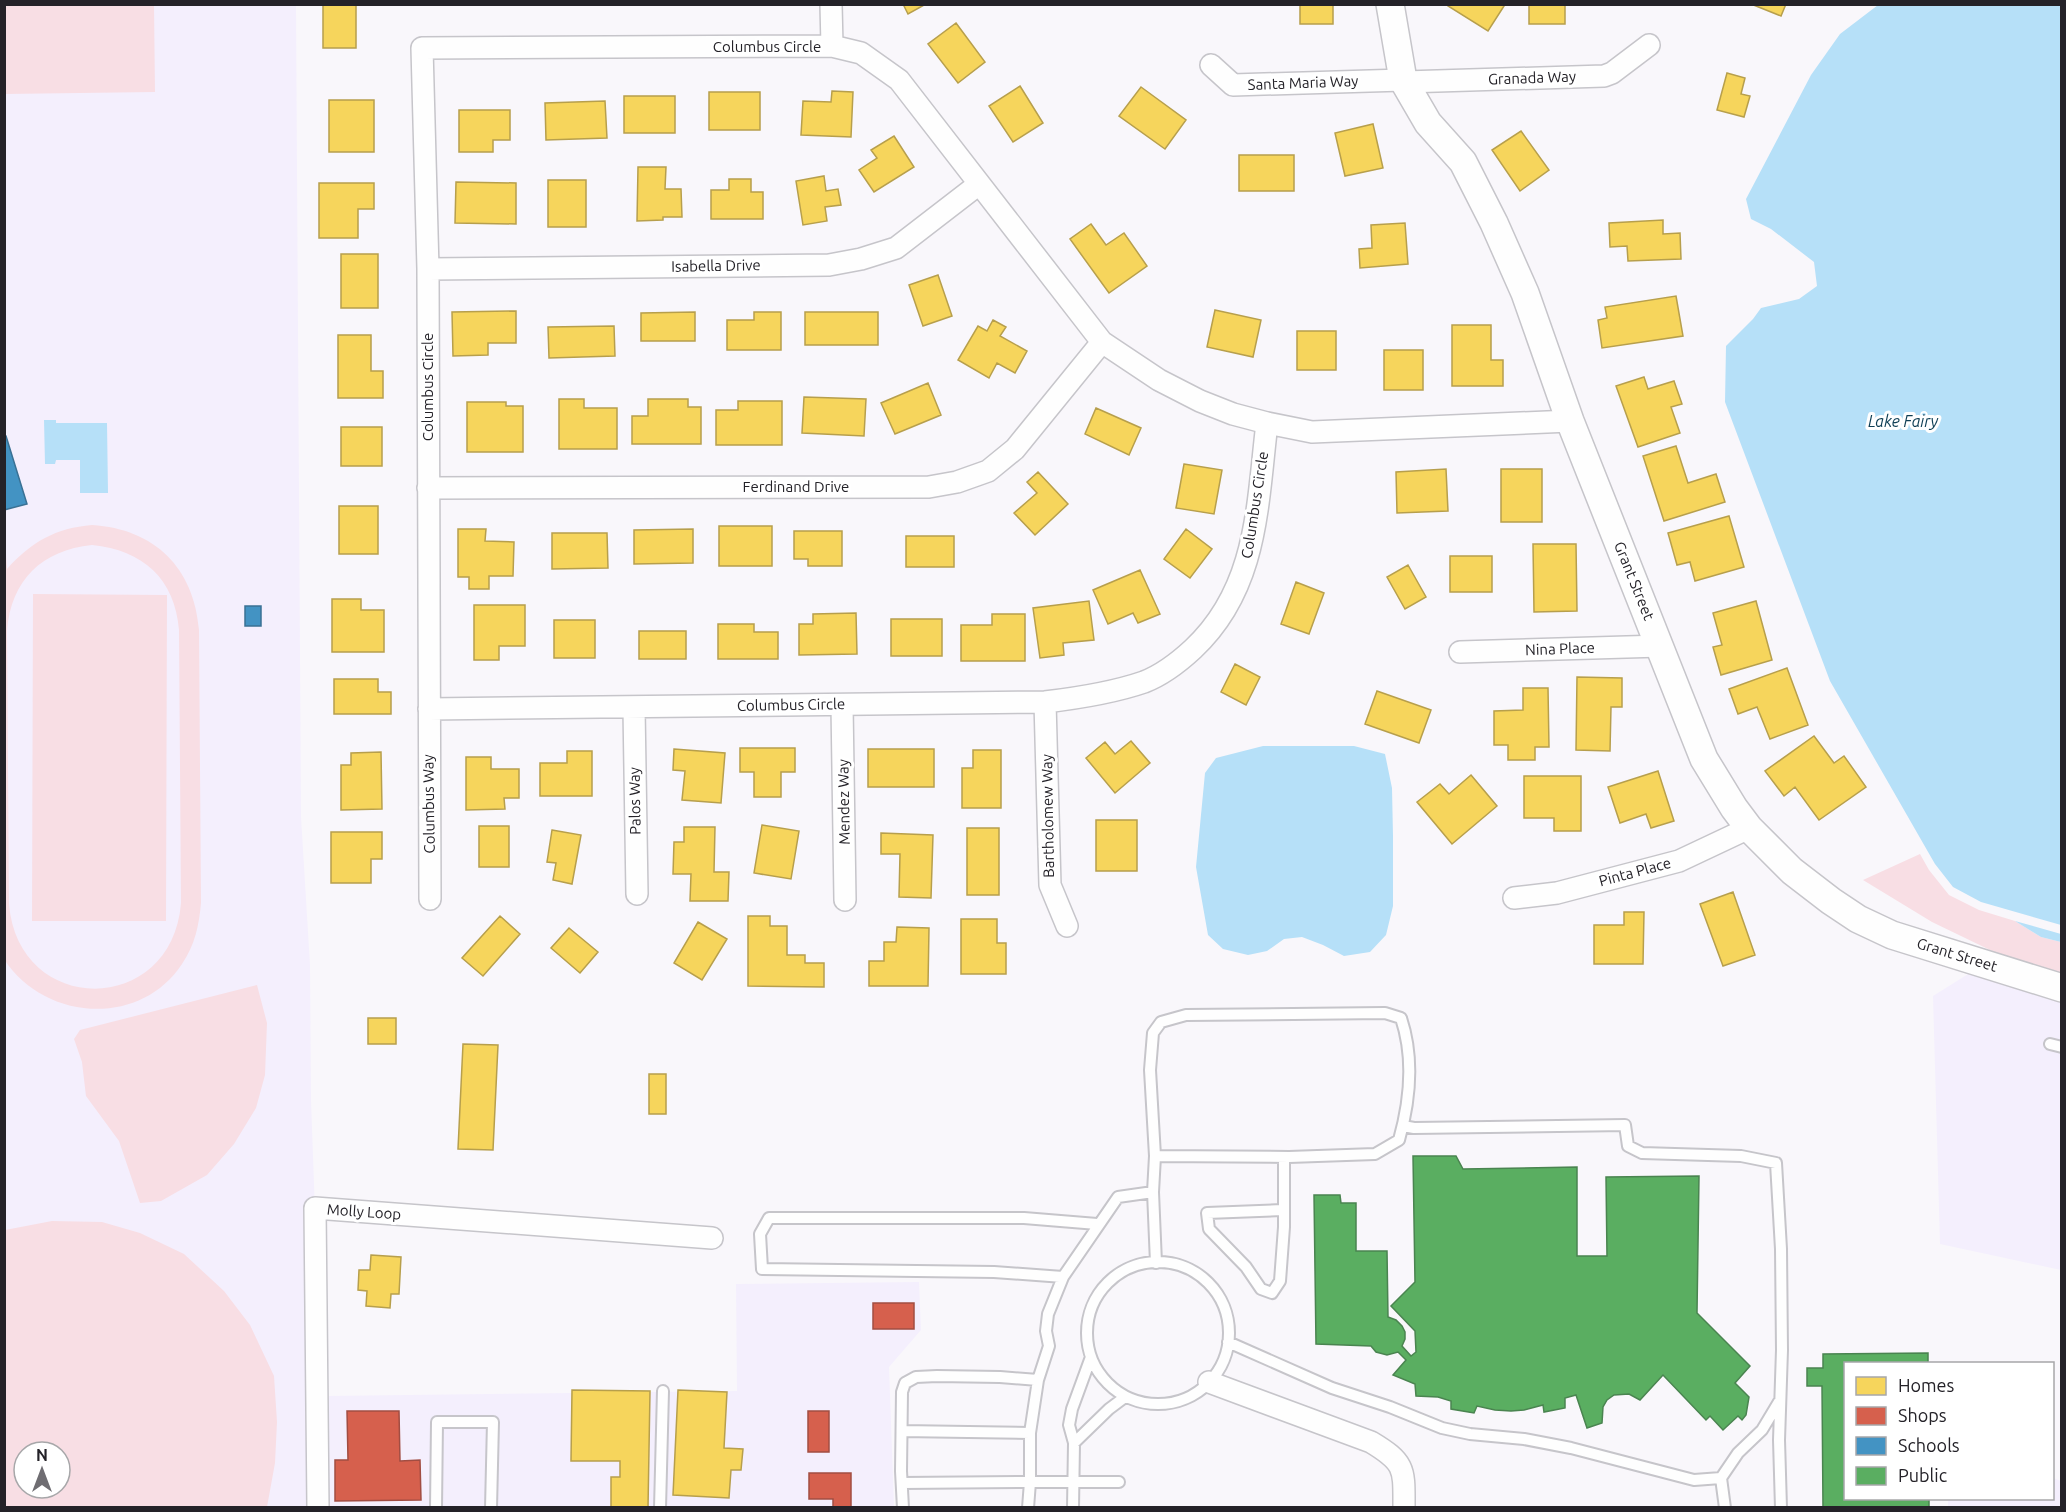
<svg xmlns="http://www.w3.org/2000/svg" width="2066" height="1512" viewBox="0 0 2066 1512" font-family="Ubuntu,sans-serif">
	<rect width="100%" height="100%" fill="#f9f7fb"/>
	<path fill="#f4effd" fill-rule="evenodd" d="M5,5H296L301,817L310,965L311,1100L315,1213L318,1507L5,1508ZM24,1452H60V1488H24Z
		M1973,971L2061,999V1270L1940,1244L1933,996Z
		M919,1282L921,1330L889,1367L894,1507H327L326,1396L737,1391L736,1284Z
		M2053,1478L2061,1481V1507H1948V1499L2052,1498Z"/>
	<path fill="#f8dee4" fill-rule="evenodd" d="M4,5H154L155,92L5,94Z
		M92,525C155,529 194,568 199,630L201,903C199,925 195,945 182,964C140,1028 44,1021 4,959L5,554H6L7,569C31,542 56,528 92,525ZM92,545C143,550 175,579 179,630L181,903C172,1017 18,1017 9,904L7,631C11,580 42,550 92,545Z
		M33,594L167,595L166,921H32Z
		M1920,854L1929,870L1949,895L1979,910L2015,921L2041,937L2061,942V977L2019,964L1932,922L1863,880Z
		M257,985L267,1023L265,1075L256,1108L234,1144L207,1175L161,1201L140,1203L119,1141L86,1096L82,1062L74,1039L80,1030Z
		M52,1221L102,1222L140,1233L184,1254L224,1291L250,1325L274,1376L277,1422L275,1463L267,1507H5V1230ZM24,1452H60V1488H24Z"/>
	<path fill="#b6e0f8" d="M1878,5H2061V925L1981,902L1953,887L1935,864L1830,681L1725,402L1726,346L1753,319L1761,308L1799,299L1817,286L1814,262L1771,229L1751,219L1746,199L1811,75L1840,34Z
		M44,420H56V423H107L108,493H80V460H56L55,464H45Z
		M1263,746H1354L1385,754L1392,788L1393,836V906L1386,935L1370,952L1344,956L1323,945L1302,937L1284,939L1267,951L1248,955L1223,949L1208,935L1196,867L1205,773L1216,758Z
		M2015,921L2061,934V942L2041,937Z"/>
	<path fill="#f6d55c" stroke="#b79f4c" stroke-width="1.5" d="M323,4H356V48H323Z
		M903,4H926L908,14Z
		M1300,4H1333V24H1300Z
		M1449,4H1502L1504,6L1488,31L1448,6Z
		M1529,4H1565V24H1529Z
		M1751,4H1786L1781,16Z
		M956,23L985,62L958,83L928,44Z
		M1727,73L1745,78L1741,94L1750,96L1744,117L1717,110Z
		M1020,86L1043,123L1013,142L989,106Z
		M1141,87L1186,120L1165,149L1119,116Z
		M832,91L853,92L851,137L801,135L803,101L831,102Z
		M709,92H760V130H709Z
		M624,96H675V133H624Z
		M329,100H374V152H329Z
		M605,101L607,138L546,140L545,103Z
		M459,110H510V140H493V152H459Z
		M1373,124L1383,168L1345,176L1335,133Z
		M1521,131L1549,170L1520,191L1492,150Z
		M894,136L914,167L874,192L859,170L877,158L871,150Z
		M1239,155H1294V191H1239Z
		M638,167H666L665,189H681L682,217H663V220L637,221Z
		M824,176L826,191L838,189L841,205L825,207L827,221L803,225L796,181Z
		M729,179H751V192H763V219H711V190H729Z
		M548,180H586V227H548Z
		M456,182L516,183V224L455,223Z
		M319,183H374V209H358V238H319Z
		M1663,220V234L1680,233L1681,259L1628,261L1627,246L1610,247L1609,223Z
		M1405,223L1408,264L1360,268L1359,249L1372,248L1371,225Z
		M1091,224L1106,245L1124,233L1147,266L1109,293L1070,239Z
		M341,254H378V308H341Z
		M938,275L952,316L923,326L909,285Z
		M1676,296L1683,336L1602,348L1598,320L1607,318L1605,307Z
		M1215,310L1261,320L1253,357L1207,347Z
		M516,311V343H488V355L453,356L452,312Z
		M695,312V341H641V313Z
		M754,312H781V350H727V320H754Z
		M805,312H878V345H805Z
		M993,320L1006,327L1000,336L1027,351L1015,373L997,363L989,378L958,360L978,326L987,331Z
		M1452,325H1491V360H1503V386H1452Z
		M614,326L615,356L549,358L548,327Z
		M1297,331H1336V370H1297Z
		M338,335H371V371H383V398H338Z
		M1384,350H1423V390H1384Z
		M1644,377L1648,389L1674,381L1682,404L1671,407L1680,433L1638,447L1616,386Z
		M928,383L941,415L895,434L881,403Z
		M804,397L866,399L864,436L802,433Z
		M559,399H584V408H617V449H559Z
		M648,399H688V407H701V444H632V416H648Z
		M738,401H782V445H716V410H738Z
		M467,402H506V406H523V452H467Z
		M1096,408L1141,428L1129,455L1085,434Z
		M341,427H382V466H341Z
		M1676,446L1688,483L1716,474L1725,502L1664,521L1643,456Z
		M1184,464L1222,470L1214,514L1176,508Z
		M1446,469L1448,511L1397,513L1396,472Z
		M1501,469H1542V522H1501Z
		M1038,472L1068,504L1035,535L1014,513L1037,493L1027,482Z
		M339,506H378V554H339Z
		M1729,516L1744,567L1695,581L1690,562L1677,565L1668,533Z
		M719,526H772V566H719Z
		M458,529H486L485,541L514,542L513,576H489V589H469V577H458Z
		M693,529V563L634,564V530Z
		M1186,529L1212,549L1190,578L1164,559Z
		M794,531H842V566H808V559H794Z
		M552,533H607L608,568L552,569Z
		M906,536H954V567H906Z
		M1533,544H1576L1577,611L1534,612Z
		M1450,556H1492V592H1450Z
		M1408,565L1426,597L1405,609L1387,577Z
		M1140,570L1160,614L1138,623L1133,613L1108,624L1093,590Z
		M1296,582L1324,593L1309,634L1281,624Z
		M332,599H361V610H384V652H332Z
		M1089,601L1094,640L1063,643L1064,655L1040,658L1033,608Z
		M1756,601L1772,660L1721,675L1713,647L1722,645L1713,613Z
		M474,605H525V646H499V660H474Z
		M856,613L857,654L799,655V624H813V614Z
		M992,614H1025V661H961V625H992Z
		M891,619H942V656H891Z
		M554,620H595V658H554Z
		M718,624H754V632H778V659H718Z
		M639,631H686V659H639Z
		M1235,664L1260,677L1246,705L1221,692Z
		M1787,668L1808,725L1770,739L1757,707L1738,714L1729,689Z
		M1577,677L1622,678V707H1611L1610,751L1576,750Z
		M334,679H378V692H391V714H334Z
		M1523,688H1548L1549,747H1535V760H1508V745H1494V711L1523,710Z
		M1377,691L1431,710L1419,743L1365,724Z
		M1814,736L1834,763L1844,756L1866,787L1819,820L1795,787L1784,796L1765,771Z
		M1131,741L1150,763L1115,793L1086,758L1105,742L1115,754Z
		M740,748H795V772H781V797H754V772H740Z
		M674,749L725,753L721,803L682,800L685,771L673,770Z
		M868,749H934V787H868Z
		M973,750H1001V808H962V768H973Z
		M567,751H592V796H540V763H567Z
		M381,752L382,809L341,810V765H351V753Z
		M466,757H491V769H519V798H504L505,809L466,810Z
		M1658,771L1674,821L1651,828L1646,814L1620,823L1608,787Z
		M1471,775L1497,806L1452,844L1417,802L1440,784L1449,794Z
		M1524,776H1581V831H1554V818H1524Z
		M1096,820H1137V871H1096Z
		M762,825L799,831L791,879L754,873Z
		M479,826H509V867H479Z
		M684,827H715L714,872H729L728,901H690L691,874H673L674,842H684Z
		M967,828H999V895H967Z
		M552,830L581,835L572,884L553,880L556,863L547,862Z
		M331,832H382V859H371V883H331Z
		M881,833L933,835L931,898L899,897L900,854H881Z
		M1733,892L1755,955L1723,966L1700,904Z
		M1624,912H1644L1643,964H1594V925H1624Z
		M500,916L520,934L483,976L462,958Z
		M748,916H770V926H787V955H805V963H824V987L748,986Z
		M961,919H997V943H1006V974H961Z
		M698,922L727,939L702,980L674,963Z
		M897,927L929,928L928,986H869V961H884V942H896Z
		M569,928L598,952L580,973L551,948Z
		M368,1018H396V1044H368Z
		M463,1044L498,1045L493,1150L458,1149Z
		M649,1074H666V1114H649Z
		M371,1255L401,1257L399,1294H391L390,1308L366,1306L367,1291L358,1290L359,1270H370Z
		M572,1390L650,1391L648,1508H611V1477H620V1461H571Z
		M678,1390L727,1392L724,1448L743,1449L741,1470H731L729,1498L673,1495Z"/>
	<path fill="#d6604d" stroke="#a14d42" stroke-width="1.5" d="M873,1303H914V1329H873Z
		M347,1411H399L400,1461L420,1460L421,1500L335,1501V1460H348Z
		M808,1411H829V1452H808Z
		M809,1473H851V1508H833V1499H809Z"/>
	<path fill="#4393c3" stroke="#3a7194" stroke-width="1.5" d="M4,436H6L27,504L4,510Z
		M245,606H261V626H245Z"/>
	<path fill="#5aae61" stroke="#4a8450" stroke-width="1.5" d="M1413,1156H1456L1463,1169L1577,1167V1256H1607L1606,1177L1699,1176L1697,1313L1750,1366L1735,1383L1749,1397L1746,1415L1742,1420L1738,1416L1723,1430L1710,1416L1706,1420L1663,1375L1640,1400L1629,1394L1614,1395L1607,1400L1603,1407L1602,1423L1587,1428L1576,1395L1565,1398V1408L1544,1412L1543,1405L1524,1410L1511,1411L1495,1410L1477,1406L1474,1413L1451,1409V1401L1438,1397L1416,1396L1415,1384L1393,1375L1406,1360L1398,1352L1387,1355L1376,1352L1371,1346L1316,1344L1314,1195H1340L1341,1203H1356V1251H1387L1388,1317L1396,1320L1402,1326L1405,1332V1339L1402,1346L1411,1356L1416,1352L1415,1331L1391,1306L1415,1282Z
		M1928,1353V1364H1846V1498H1929V1508H1823L1822,1386H1807V1368H1823V1354Z"/>
	<g fill="none" stroke-linecap="round" stroke-linejoin="round">
		<g stroke="#c6c5ca" stroke-width="14">
			<path id="service" d="M2050,1044L2062,1047
				M1403,1126L1414,1128L1625,1125L1628,1146L1642,1153L1741,1156L1776,1163L1781,1249L1782,1350L1779,1440L1781,1508
				M1153,1192L1155,1156L1150,1070L1153,1033L1161,1022L1186,1015L1385,1013L1401,1018C1414,1057 1410,1101 1399,1140L1375,1154L1289,1157L1155,1156
				M1282,1210L1207,1213L1209,1229L1246,1267L1261,1289L1272,1293L1280,1281L1284,1227V1157
				M1087 1333a71 71 0 1 1 142 0a71 71 0 1 1-142 0Z
				M1063,1277L994,1272L762,1269L760,1234L769,1218H1024L1097,1224
				M1228,1342L1332,1388L1390,1407L1442,1428L1470,1434L1524,1439L1571,1448L1694,1480L1721,1478
				M1038,1380L1049,1346L1046,1331L1048,1314L1063,1277L1118,1197L1153,1192L1156,1263
				M902,1431L1030,1433
				M1074,1443L1109,1409L1125,1397
				M902,1483L1030,1482V1433L1038,1380L1000,1377L937,1376L916,1377L905,1383L902,1392L901,1471L903,1508
				M436,1508L437,1422H493L491,1508
				M660,1508L663,1391
				M1028,1508L1030,1482H1119
				M1073,1508L1074,1443L1069,1425L1072,1409L1091,1357
				M1725,1508L1721,1478L1738,1453L1762,1430L1780,1400"/>
		</g>
		<g stroke="#c6c5ca" stroke-width="24">
			<path id="minor" d="M831,4L832,46
				M1211,65L1233,85L1403,80
				M1405,82L1604,76L1612,73L1649,45
				M428,269L829,265L861,259L896,248L979,184
				M428,488L929,487L957,482L988,471L1015,449L1102,342
				M1460,652L1661,646
				M1045,702L1050,885L1067,926
				M842,705L845,900
				M634,708L637,894
				M429,709L1045,702C1079,698 1112,693 1144,682C1162,675 1179,662 1193,649C1258,588 1257,506 1267,423
				M1514,898L1557,893L1679,861L1749,828
				M430,899L428,269L422,48L832,46L861,53L899,80L1102,342L1159,380L1200,401L1233,414L1267,423L1312,432L1570,421
				M1209,1382L1371,1442C1406,1463 1404,1469 1404,1508
				M318,1508L315,1208L712,1238"/>
		</g>
		<g stroke="#c6c5ca" stroke-width="30">
			<path id="tertiary" d="M1390,4L1403,80L1428,123L1463,162L1494,223L1525,293L1570,421L1704,759L1734,808L1749,828L1792,871L1831,901L1858,919L1892,935L2062,988"/>
		</g>
		<use href="#service" stroke="#fefefe" stroke-width="10"/>
		<use href="#minor" stroke="#fefefe" stroke-width="21"/>
		<use href="#tertiary" stroke="#fefefe" stroke-width="27"/>
	</g>
	<g text-anchor="middle" stroke-width="6" stroke-linejoin="round" paint-order="stroke">
		<g font-size="15" fill="#242228" stroke="#fff">
			<text x="767" y="52">Columbus Circle</text>
			<text transform="translate(1532 78) rotate(-2)" y="5">Granada Way</text>
			<text transform="translate(1303 83) rotate(-2)" y="5">Santa Maria Way</text>
			<text transform="translate(716 266) rotate(-1)" y="5">Isabella Drive</text>
			<text transform="translate(428 387) rotate(-90)" y="5">Columbus Circle</text>
			<text x="796" y="492">Ferdinand Drive</text>
			<text transform="translate(1255 505) rotate(-81)" y="5">Columbus Circle</text>
			<text transform="translate(1634 581) rotate(68)" y="5">Grant Street</text>
			<text transform="translate(1560 649) rotate(-2)" y="5">Nina Place</text>
			<text transform="translate(791 705) rotate(-1)" y="5">Columbus Circle</text>
			<text transform="translate(635 801) rotate(-91)" y="5">Palos Way</text>
			<text transform="translate(844 802) rotate(-91)" y="5">Mendez Way</text>
			<text transform="translate(429 804) rotate(-91)" y="5">Columbus Way</text>
			<text transform="translate(1048 816) rotate(-91)" y="5">Bartholomew Way</text>
			<text transform="translate(1635 872) rotate(-15)" y="5">Pinta Place</text>
			<text transform="translate(1957 955) rotate(17)" y="5">Grant Street</text>
			<text transform="translate(364 1212) rotate(4)" y="5">Molly Loop</text>
		</g>
		<g font-size="16" font-style="italic" fill="#0f3f55" stroke="#fff">
			<text x="1903" y="427">Lake Fairy</text>
		</g>
	</g>
	<rect width="2066" height="1512" fill="none" stroke="#242228" stroke-width="12"/>
	<rect x="1844" y="1362" width="210" height="138" fill="#ffffff" stroke="#a7a7a9" stroke-width="1.5"/>
	<rect x="1856" y="1377" width="30" height="18" fill="#f6d55c" stroke="#a7a7a9" stroke-width="1.5"/>
	<text x="1898" y="1392" font-size="18" fill="#242228">Homes</text>
	<rect x="1856" y="1407" width="30" height="18" fill="#d6604d" stroke="#a7a7a9" stroke-width="1.5"/>
	<text x="1898" y="1422" font-size="18" fill="#242228">Shops</text>
	<rect x="1856" y="1437" width="30" height="18" fill="#4393c3" stroke="#a7a7a9" stroke-width="1.5"/>
	<text x="1898" y="1452" font-size="18" fill="#242228">Schools</text>
	<rect x="1856" y="1467" width="30" height="18" fill="#5aae61" stroke="#a7a7a9" stroke-width="1.5"/>
	<text x="1898" y="1482" font-size="18" fill="#242228">Public</text>
	<g transform="translate(42 1470)"><circle r="28" fill="#ffffff" stroke="#a7a7a9" stroke-width="1.5"/>
	<path d="M0-4.5L10 22L0 15L-10 22Z" fill="#6f6d72"/>
	<text y="-9" font-size="16" font-weight="bold" text-anchor="middle" fill="#242228">N</text>
	</g>
</svg>
